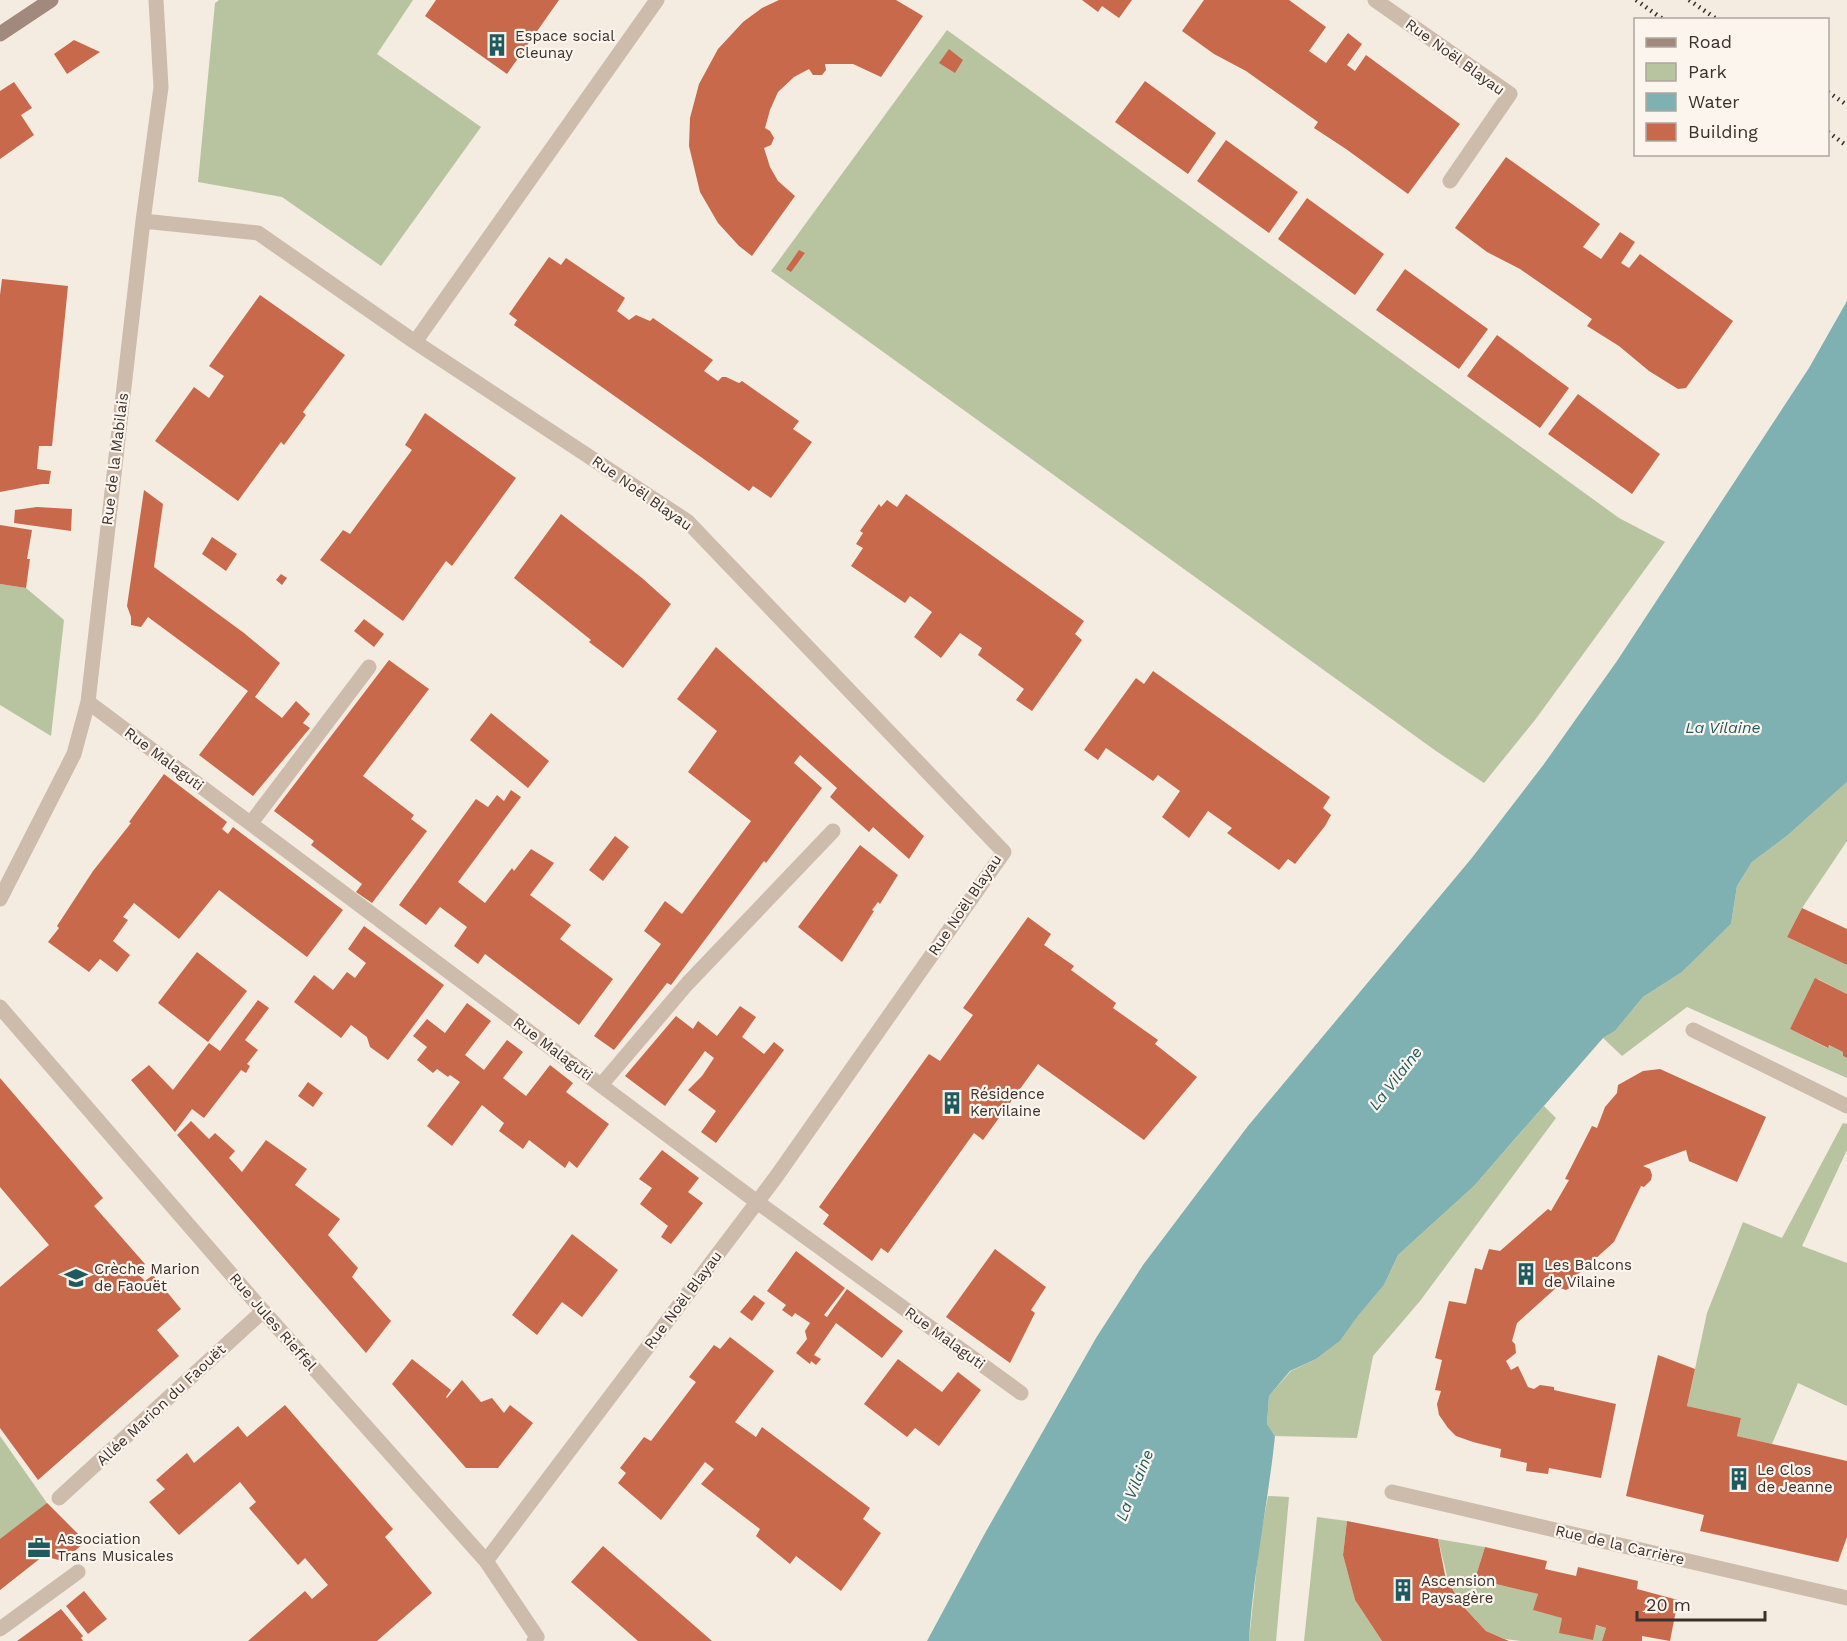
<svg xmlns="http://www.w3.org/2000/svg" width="1847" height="1641" viewBox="0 0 1847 1641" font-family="'Work Sans',sans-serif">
	<rect width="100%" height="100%" fill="#f4ebe1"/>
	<path fill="#b8c4a0" d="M219,0H413L377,54L481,127L381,266L282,197L198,182L215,3Z
		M947,30L1619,518L1665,542L1535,720L1484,783L1436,751L771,271Z
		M0,584L26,588L64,620L51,736L0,705Z
		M1847,782V841L1802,908L1787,937L1847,965V994L1818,979L1790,1029L1827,1048L1829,1045L1843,1052V1056L1847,1058V1078L1687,1007L1622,1056L1603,1038L1615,1031L1643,997L1682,972L1731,924L1737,886L1752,862L1788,835Z
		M1544,1106L1556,1118L1420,1301L1373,1356L1357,1438L1275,1436L1267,1424L1269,1396L1291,1371L1316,1359L1340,1341L1358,1316L1384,1285L1398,1255L1474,1186Z
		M1843,1123L1847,1124V1150L1802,1246L1847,1263V1406L1798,1383L1772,1444L1737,1436L1741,1418L1687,1406L1707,1313L1743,1222L1782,1238Z
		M0,1436L47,1503L80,1536L84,1543L63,1561L51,1558L46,1553L0,1590Z
		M1268,1496L1289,1497L1276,1641H1249L1259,1545Z
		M1317,1517L1347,1521L1343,1555L1355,1600L1382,1641H1304Z
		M1438,1539L1485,1547L1475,1579L1538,1594L1534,1610L1606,1628L1602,1641H1521L1505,1639L1486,1631L1460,1603L1448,1580Z"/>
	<path fill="#7fb0b2" d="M1847,301V782L1788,835L1752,862L1737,886L1731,924L1682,972L1643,997L1615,1031L1603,1038L1474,1186L1398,1255L1384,1285L1358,1316L1340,1341L1316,1359L1290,1371L1269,1396L1267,1424L1275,1436C1268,1505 1253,1572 1249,1641H927L984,1535L1096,1338L1143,1265L1248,1126L1471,859L1544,764L1617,661L1809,368Z"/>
	<path fill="#c8694b" d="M436,0H559L507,74L425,16Z
		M779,0H896L923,16L881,77L853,64H825L826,70L822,75H813L809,69L794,77L778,92L770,110L765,128L770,131L774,138L771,145L764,148L770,167L778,181L795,196L752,256L739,246L718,223L700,192L689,146L690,118L699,84L718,49L743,22L762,8Z
		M1082,0H1132L1119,18L1102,6L1098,12Z
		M1204,0H1289L1326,27L1309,51L1326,63L1348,33L1362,44L1347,65L1355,71L1366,55L1460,124L1408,194L1346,149L1314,128L1318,122L1246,71L1214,54L1182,31Z
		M74,40L100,52L67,74L54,54Z
		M949,49L963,60L955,73L939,63Z
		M1145,81L1216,133L1188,174L1115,122Z
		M14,82L32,108L21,115L34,135L0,159V91Z
		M1226,140L1298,192L1269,233L1197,181Z
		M1506,157L1600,224L1583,247L1601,259L1620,232L1635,242L1621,263L1629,268L1640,254L1733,321L1686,388L1678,389L1649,371L1619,346L1587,326L1592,319L1520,269L1487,252L1455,228Z
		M1307,198L1384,254L1355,295L1278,239Z
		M799,250L805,253L791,272L786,269Z
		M549,257L561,265L566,258L625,298L617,311L629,320L636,315L650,321L653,318L713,360L704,371L718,381L722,377H726L739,383L742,381L799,421L793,429L812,442L771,498L753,486L749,491L514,325L517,320L509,314Z
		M1405,269L1488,329L1459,369L1376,310Z
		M2,279L68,286L52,446H39L37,469L51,471L49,484H42L0,492V295Z
		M260,295L345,355L303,412L306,415L284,445L281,442L238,501L155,441L194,387L209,398L224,376L209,366Z
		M1497,335L1569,388L1540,428L1467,376Z
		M1578,394L1660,454L1632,494L1548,434Z
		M425,413L516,478L452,566L446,561L403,621L320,560L343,530L350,534L412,450L405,445Z
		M144,490L163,504L154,567L244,633L280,663L255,697L282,718L296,701L310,714L303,723L310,728L253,796L199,755L248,691L148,617L141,627L131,625V617L127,606Z
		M906,494L1084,621L1075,634L1082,640L1032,711L1016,700L1024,689L978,655L982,648L960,633L941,658L914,637L932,612L910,596L905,603L851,566L863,548L856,544L863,533L860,531L879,504L881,507L887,500L897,507Z
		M37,507L72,509L71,531L14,523L15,510Z
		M561,514L642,578L671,604L623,668L589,642L591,640L514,578Z
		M0,525L32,530L27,559H30L26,588L0,584Z
		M212,537L237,554L226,571L202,554Z
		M281,574L287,578L282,585L276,580Z
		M364,619L384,634L374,647L354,631Z
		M716,647L924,836L909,859L873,827L869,832L830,797L837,788L800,755L794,763L822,788L766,863L764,861L671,985L667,983L614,1050L594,1036L661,944L644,931L665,901L682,914L751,821L688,772L717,731L677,699Z
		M389,660L429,689L363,776L414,815L411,819L427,831L372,903L356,892L362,884L311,845L314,841L274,811Z
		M1153,671L1330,797L1323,808L1331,815L1325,826L1295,864L1288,859L1279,870L1227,833L1232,828L1208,811L1189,838L1162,817L1180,791L1158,775L1153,781L1106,748L1098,760L1084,750L1136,678L1144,684Z
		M491,713L549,761L528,788L470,740Z
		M164,774L227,822L222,829L228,834L233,827L343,910L307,957L219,890L179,939L134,903L123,917L128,920L113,941L130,955L117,972L100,959L89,972L48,942L59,928L57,926L93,871L131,823L129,822Z
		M511,790L521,797L458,882L485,903L512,868L514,871L531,849L554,863L530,895L571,925L560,939L613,979L579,1025L485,954L478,964L454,946L467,927L440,907L426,925L399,905L476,799L488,807L497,795L504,801Z
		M615,836L629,847L603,881L589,870Z
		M860,845L898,875L880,904L878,902L872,910L874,911L842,962L798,927Z
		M1802,908L1847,929V965L1787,937Z
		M1028,917L1051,934L1044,945L1074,966L1071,970L1116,1003L1113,1008L1158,1040L1155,1044L1197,1077L1144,1140L1038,1064L983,1140L974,1133L888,1253L881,1248L872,1261L823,1224L829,1215L819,1207L929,1054L940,1061L973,1015L963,1008Z
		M364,926L444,985L388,1060L370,1047L367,1037L351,1025L341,1038L294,1002L314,975L333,990L347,972L355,978L366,963L348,949Z
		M197,952L247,991L208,1042L158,1003Z
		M1815,978L1847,994V1058L1843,1056V1052L1829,1045L1828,1048L1790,1029Z
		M258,1000L269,1008L245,1040L258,1050L247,1064L250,1066L246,1073L241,1070L204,1118L192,1109L175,1132L131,1080L149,1065L173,1090L209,1043L220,1051Z
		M467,1003L491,1021L465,1055L484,1070L507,1040L523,1052L503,1078L526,1096L550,1065L573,1083L566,1092L609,1124L577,1168L569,1161L565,1168L529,1140L523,1149L499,1131L504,1123L482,1105L452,1146L427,1126L460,1082L450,1075L448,1077L437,1069L433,1073L417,1060L427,1047L413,1036L427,1019L445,1033Z
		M740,1006L756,1017L742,1037L764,1054L774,1042L784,1050L716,1143L701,1132L716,1111L688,1090L702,1076L714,1058L705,1051L665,1106L625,1076L676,1016L693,1029L698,1021L717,1036Z
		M1660,1069L1766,1117L1737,1182L1689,1161L1686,1150L1643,1166L1650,1169L1652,1175L1651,1180L1644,1187L1641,1186L1614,1242L1575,1277V1285L1566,1290L1557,1287L1517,1323L1512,1341L1515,1344L1516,1353L1506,1361L1511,1370L1518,1366L1528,1387L1534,1389L1540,1385L1554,1387V1390L1616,1404L1601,1478L1549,1468L1548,1474L1526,1471L1527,1463L1500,1457L1501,1449L1473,1442L1456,1436L1448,1428L1439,1415L1437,1404L1441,1391L1435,1390L1442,1360L1435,1358L1449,1301L1466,1304L1475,1268L1482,1270L1489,1249L1500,1251L1548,1209L1551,1211L1569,1180L1565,1179L1592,1126L1597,1128L1605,1107L1617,1093L1618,1085L1643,1071Z
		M0,1078L103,1198L94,1206L145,1264L136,1272L145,1281L153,1275L181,1309L157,1330L179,1356L38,1480L0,1428V1287L49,1245L0,1187Z
		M308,1082L323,1093L313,1107L298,1096Z
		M191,1121L209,1139L215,1133L235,1151L229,1158L242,1172L266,1140L307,1169L295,1185L340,1219L328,1235L358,1268L352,1277L391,1321L366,1353L177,1135Z
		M662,1150L699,1178L688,1192L703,1203L671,1244L661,1237L668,1226L640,1204L652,1188L639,1179Z
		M572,1234L618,1270L582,1317L562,1302L537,1335L512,1315Z
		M995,1249L1046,1287L1031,1310L1035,1313L1010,1363L946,1317Z
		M796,1251L845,1288L824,1315L827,1317L847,1289L903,1331L882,1358L836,1323L814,1355L821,1359L816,1365L811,1361L810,1364L796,1353L807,1339L805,1331L810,1323L795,1313L792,1317L782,1310L786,1305L767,1291Z
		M754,1295L765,1303L752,1321L740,1312Z
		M730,1337L774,1371L735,1422L756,1437L762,1427L870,1508L863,1519L881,1533L841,1591L796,1556L790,1564L756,1536L760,1529L701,1484L714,1469L705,1462L661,1520L618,1483L626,1473L620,1468L644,1437L651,1441L696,1382L689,1377L714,1345L720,1349Z
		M1658,1355L1695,1369L1687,1406L1741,1418L1737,1436L1847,1461V1537L1838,1562L1700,1531L1704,1515L1626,1496Z
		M412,1359L451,1390L446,1397L447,1398L462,1380L481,1402L492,1398L504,1413L510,1405L533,1423L498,1468H466L392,1384Z
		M898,1359L942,1392L958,1372L981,1390L939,1446L915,1428L907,1437L864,1404Z
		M285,1405L393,1529L385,1537L432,1593L377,1641H248L305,1591L312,1599L328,1585L305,1558L298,1565L249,1508L256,1502L240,1482L179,1535L149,1502L165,1489L156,1480L187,1453L194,1463L238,1426L247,1437Z
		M47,1503L80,1536L84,1543L63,1561L51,1558L47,1553L0,1590V1539Z
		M1347,1521L1438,1539L1445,1575L1460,1603L1486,1631L1509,1641H1382L1355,1600L1343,1555Z
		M603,1546L712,1641H638L571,1582Z
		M1485,1547L1547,1561L1545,1569L1576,1576L1578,1567L1638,1581L1637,1589L1678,1600L1670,1641L1642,1636V1641H1602L1606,1628L1596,1625L1593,1640L1559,1633L1562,1618L1533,1610L1538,1594L1475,1579Z
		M84,1591L107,1619L88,1634L66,1606Z
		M61,1609L83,1636L81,1638L83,1641H17Z"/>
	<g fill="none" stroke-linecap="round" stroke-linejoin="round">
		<path stroke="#cdbbac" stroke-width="15" d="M251,823L369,667
			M601,1085L687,984L833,831
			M59,1498L263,1311
			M0,1629L78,1572"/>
		<path stroke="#cdbbac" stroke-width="15" d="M1375,0L1510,94L1450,181
			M143,221L258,233L415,342L687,521L1004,852L776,1177L486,1561
			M415,342L657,0
			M88,702L757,1202L1021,1393
			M0,899L74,754L88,702L143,221L161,87L156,0
			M0,1007L263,1311L486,1561L537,1637L534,1641
			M1693,1030L1847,1106
			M1392,1492L1847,1598"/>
		<path stroke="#a18a7d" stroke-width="15" d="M0,34L51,0"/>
		<path stroke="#3b302b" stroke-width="4.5" stroke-dasharray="1.5 4.5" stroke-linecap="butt" d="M1636,0L1664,20
			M1689,0L1718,20
			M1828,92L1847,105
			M1828,132L1847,146"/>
	</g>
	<defs>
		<g id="building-bare" transform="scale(1.8)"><path d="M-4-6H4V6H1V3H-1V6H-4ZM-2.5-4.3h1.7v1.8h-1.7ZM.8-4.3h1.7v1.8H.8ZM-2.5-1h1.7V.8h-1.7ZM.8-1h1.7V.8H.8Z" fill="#1f5a5e" stroke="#fbf5ee" stroke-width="2.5" paint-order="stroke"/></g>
		<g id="school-bare" transform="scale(1.8)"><path d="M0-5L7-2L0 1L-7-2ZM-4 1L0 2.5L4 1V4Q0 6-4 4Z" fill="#1f5a5e" stroke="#fbf5ee" stroke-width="2.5" paint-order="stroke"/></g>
		<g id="office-bare" transform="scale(1.8)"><path d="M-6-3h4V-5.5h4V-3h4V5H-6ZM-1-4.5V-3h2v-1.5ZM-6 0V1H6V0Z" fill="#1f5a5e" stroke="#fbf5ee" stroke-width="2.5" paint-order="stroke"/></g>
	</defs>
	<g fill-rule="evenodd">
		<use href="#building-bare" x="497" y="45"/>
		<use href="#building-bare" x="952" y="1103"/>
		<use href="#building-bare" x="1526" y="1274"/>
		<use href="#school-bare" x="76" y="1278"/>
		<use href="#building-bare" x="1739" y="1479"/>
		<use href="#office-bare" x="39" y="1548"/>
		<use href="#building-bare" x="1403" y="1590"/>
	</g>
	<g text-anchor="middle" stroke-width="4.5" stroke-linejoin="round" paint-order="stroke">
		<g font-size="15" fill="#3b302b" stroke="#fbf5ee" text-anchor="start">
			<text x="515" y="41">Espace social<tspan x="515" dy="17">Cleunay</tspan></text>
			<text x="970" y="1099">Résidence<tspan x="970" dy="17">Kervilaine</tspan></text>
			<text x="1544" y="1270">Les Balcons<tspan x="1544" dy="17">de Vilaine</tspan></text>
			<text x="94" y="1274">Crèche Marion<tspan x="94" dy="17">de Faouët</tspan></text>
			<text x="1757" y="1475">Le Clos<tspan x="1757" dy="17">de Jeanne</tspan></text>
			<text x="57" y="1544">Association<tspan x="57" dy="17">Trans Musicales</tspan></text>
			<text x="1421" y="1586">Ascension<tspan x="1421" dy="17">Paysagère</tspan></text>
		</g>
		<g font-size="15" fill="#3b302b" stroke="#fbf5ee">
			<text transform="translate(1455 57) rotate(36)" y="5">Rue Noël Blayau</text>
			<text transform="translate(115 459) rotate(-83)" y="5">Rue de la Mabilais</text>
			<text transform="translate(642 493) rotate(35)" y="5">Rue Noël Blayau</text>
			<text transform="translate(164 759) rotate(37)" y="5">Rue Malaguti</text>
			<text transform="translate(965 905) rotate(-56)" y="5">Rue Noël Blayau</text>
			<text transform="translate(553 1049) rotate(37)" y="5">Rue Malaguti</text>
			<text transform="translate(683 1300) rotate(-53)" y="5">Rue Noël Blayau</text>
			<text transform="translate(273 1322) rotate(49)" y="5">Rue Jules Rieffel</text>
			<text transform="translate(945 1338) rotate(36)" y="5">Rue Malaguti</text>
			<text transform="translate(161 1405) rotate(-43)" y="5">Allée Marion du Faouët</text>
			<text transform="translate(1620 1545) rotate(13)" y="5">Rue de la Carrière</text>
		</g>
		<g font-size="16" font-style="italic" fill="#1f5a5e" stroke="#fbf5ee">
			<text x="1723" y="733">La Vilaine</text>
			<text transform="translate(1395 1078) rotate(-52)" y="6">La Vilaine</text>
			<text transform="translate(1134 1485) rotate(-68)" y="6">La Vilaine</text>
		</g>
	</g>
	<rect x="1634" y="18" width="195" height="138" fill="#fbf5ee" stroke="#aea6a0" stroke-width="1.5"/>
	<rect x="1646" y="38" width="30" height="9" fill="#a18a7d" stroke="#aea6a0" stroke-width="1.5"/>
	<text x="1688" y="48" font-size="18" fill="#3b302b">Road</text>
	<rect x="1646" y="63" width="30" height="18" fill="#b8c4a0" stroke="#aea6a0" stroke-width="1.5"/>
	<text x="1688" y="78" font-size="18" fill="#3b302b">Park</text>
	<rect x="1646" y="93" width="30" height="18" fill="#7fb0b2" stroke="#aea6a0" stroke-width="1.5"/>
	<text x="1688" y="108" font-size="18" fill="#3b302b">Water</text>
	<rect x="1646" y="123" width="30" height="18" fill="#c8694b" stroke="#aea6a0" stroke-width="1.5"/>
	<text x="1688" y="138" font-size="18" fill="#3b302b">Building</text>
	<path d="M1637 1611v9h128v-9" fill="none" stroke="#3b302b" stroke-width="3"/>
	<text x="1646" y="1611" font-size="18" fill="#3b302b" stroke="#fbf5ee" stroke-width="4.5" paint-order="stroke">20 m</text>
</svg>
